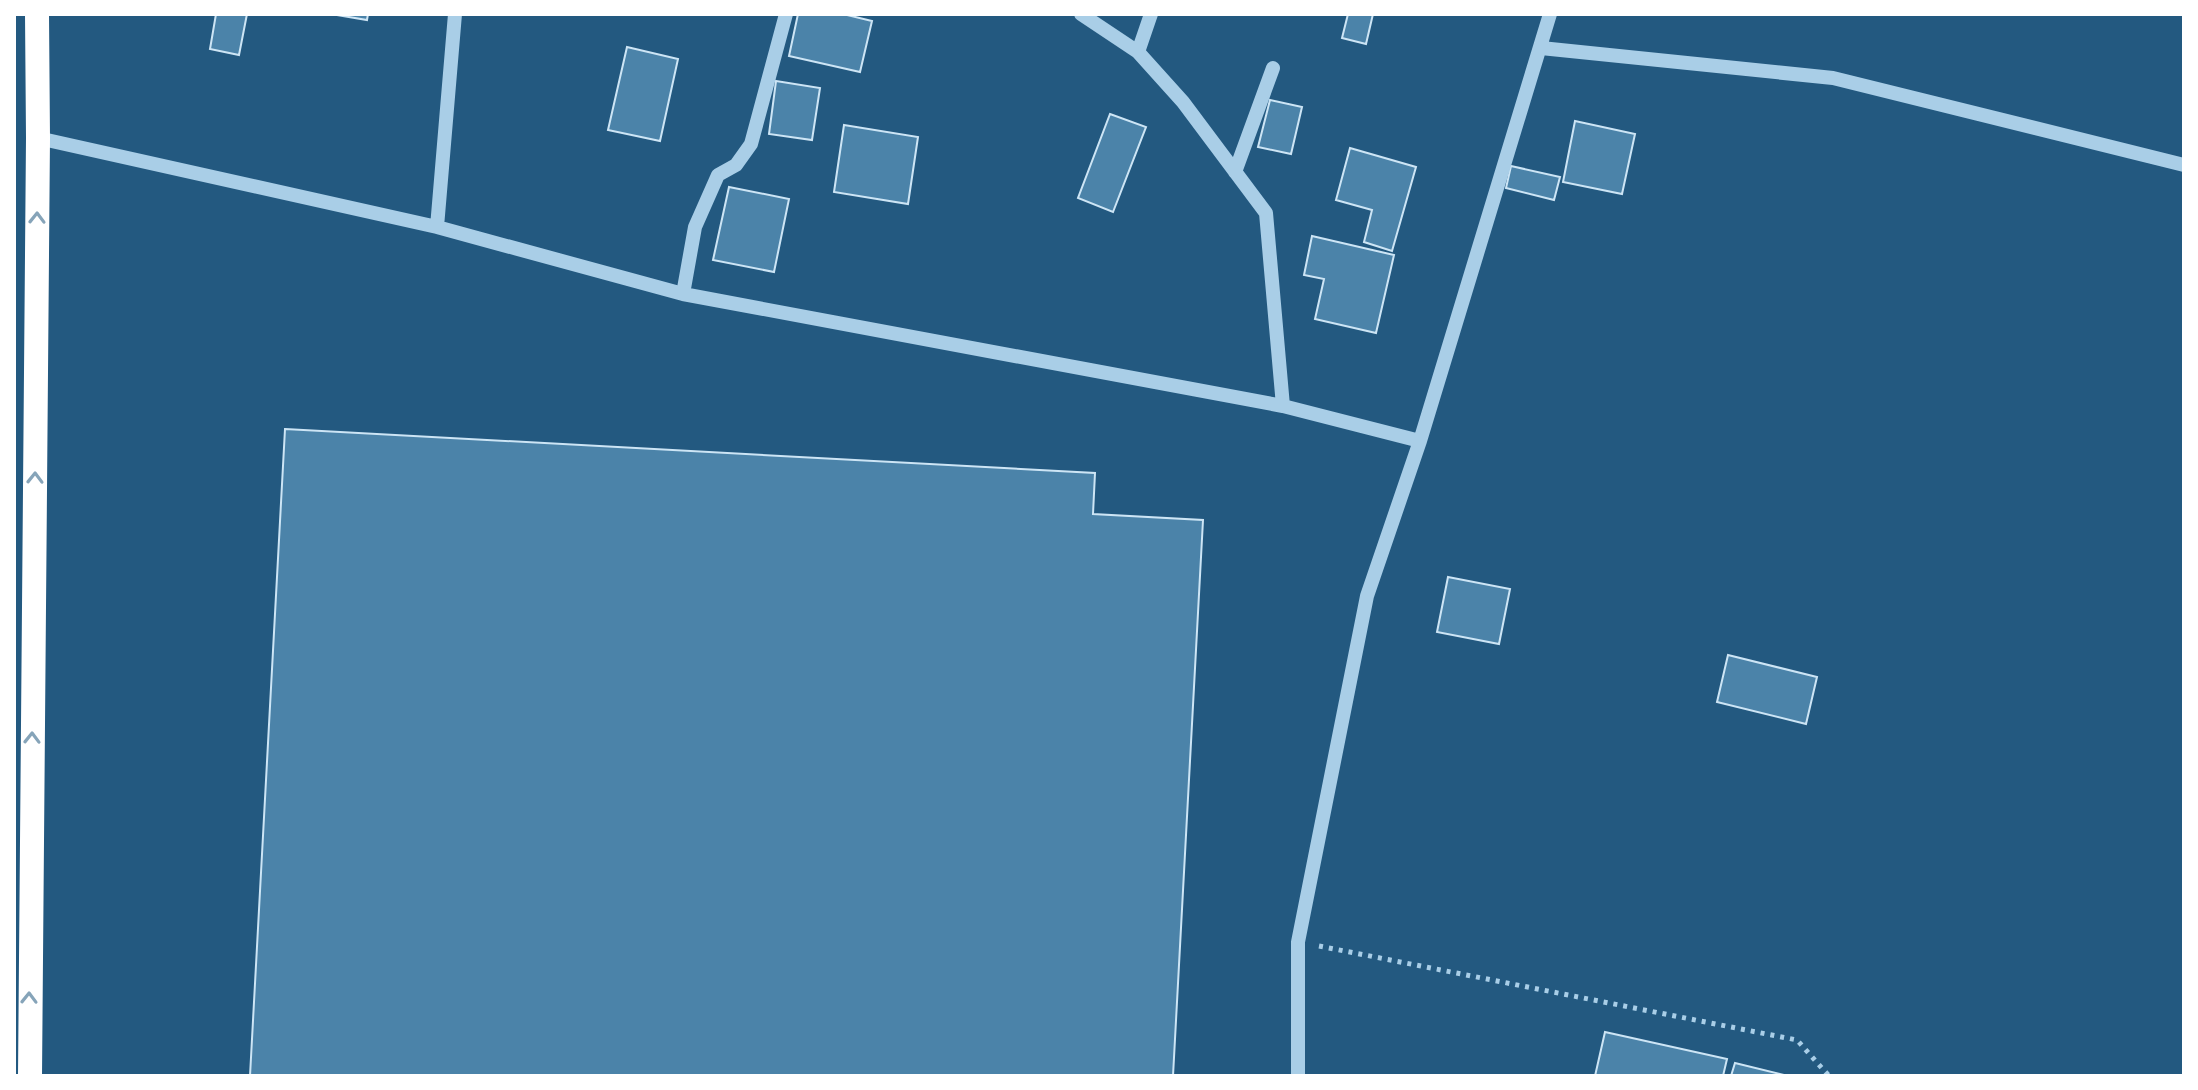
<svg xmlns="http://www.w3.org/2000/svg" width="2198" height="1090" viewBox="0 0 2198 1090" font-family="Cabin,sans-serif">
	<rect width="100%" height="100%" fill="#235980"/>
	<path fill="#4b83a9" stroke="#cde5f5" stroke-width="2" d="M216,14H247L239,55L210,49Z
		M331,14H368L367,20Z
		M798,14H843L872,21L860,72L789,56Z
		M1348,14H1373L1366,44L1342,38Z
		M627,47L678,59L660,141L608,130Z
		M776,81L820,88L812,140L769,134Z
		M1270,100L1302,107L1291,154L1258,147Z
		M1110,114L1146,127L1113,212L1078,198Z
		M1575,121L1635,134L1622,194L1563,182Z
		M844,125L918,137L908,204L834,192Z
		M1350,148L1416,167L1392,251L1364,242L1372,210L1336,200Z
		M1511,166L1560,177L1554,200L1506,188Z
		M729,187L789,199L774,272L713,260Z
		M1312,236L1394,255L1376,333L1315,319L1324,279L1304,275Z
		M285,429L1095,473L1093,514L1203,520L1173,1076H250Z
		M1448,577L1510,589L1499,644L1437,632Z
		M1728,655L1817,677L1806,724L1717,702Z
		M1605,1032L1727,1059L1723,1076H1595Z
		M1735,1063L1788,1076H1731Z"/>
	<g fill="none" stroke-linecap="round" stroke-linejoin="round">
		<path stroke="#a9cee7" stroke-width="5" stroke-dasharray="4 6" stroke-linecap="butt" d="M1319,946L1797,1040L1829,1076"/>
		<path stroke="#a9cee7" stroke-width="14" d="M1081,14L1138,52L1183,102L1266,213L1283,406
			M1541,48L1833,78L2184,165
			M1138,52L1151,14
			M38,138L437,227L683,294L1283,406L1420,441
			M1235,172L1273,68
			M437,227L455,14
			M683,294L695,227L718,175L736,165L751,144L786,14
			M1298,1076V942L1367,596L1420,441L1550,14"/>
		<path stroke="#fff" stroke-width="24" d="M30,1076L38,138L37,14"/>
	</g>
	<defs><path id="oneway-chevron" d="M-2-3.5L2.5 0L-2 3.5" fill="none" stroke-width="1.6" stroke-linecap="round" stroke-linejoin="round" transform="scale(2)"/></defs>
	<g stroke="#86a4b9">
		<use href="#oneway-chevron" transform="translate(37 218) rotate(-89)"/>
		<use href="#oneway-chevron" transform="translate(35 478) rotate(-89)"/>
		<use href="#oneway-chevron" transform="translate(32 738) rotate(-89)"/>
		<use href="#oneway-chevron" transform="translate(29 998) rotate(-89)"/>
	</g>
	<rect width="2198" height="1090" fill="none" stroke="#ffffff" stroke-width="32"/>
</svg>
